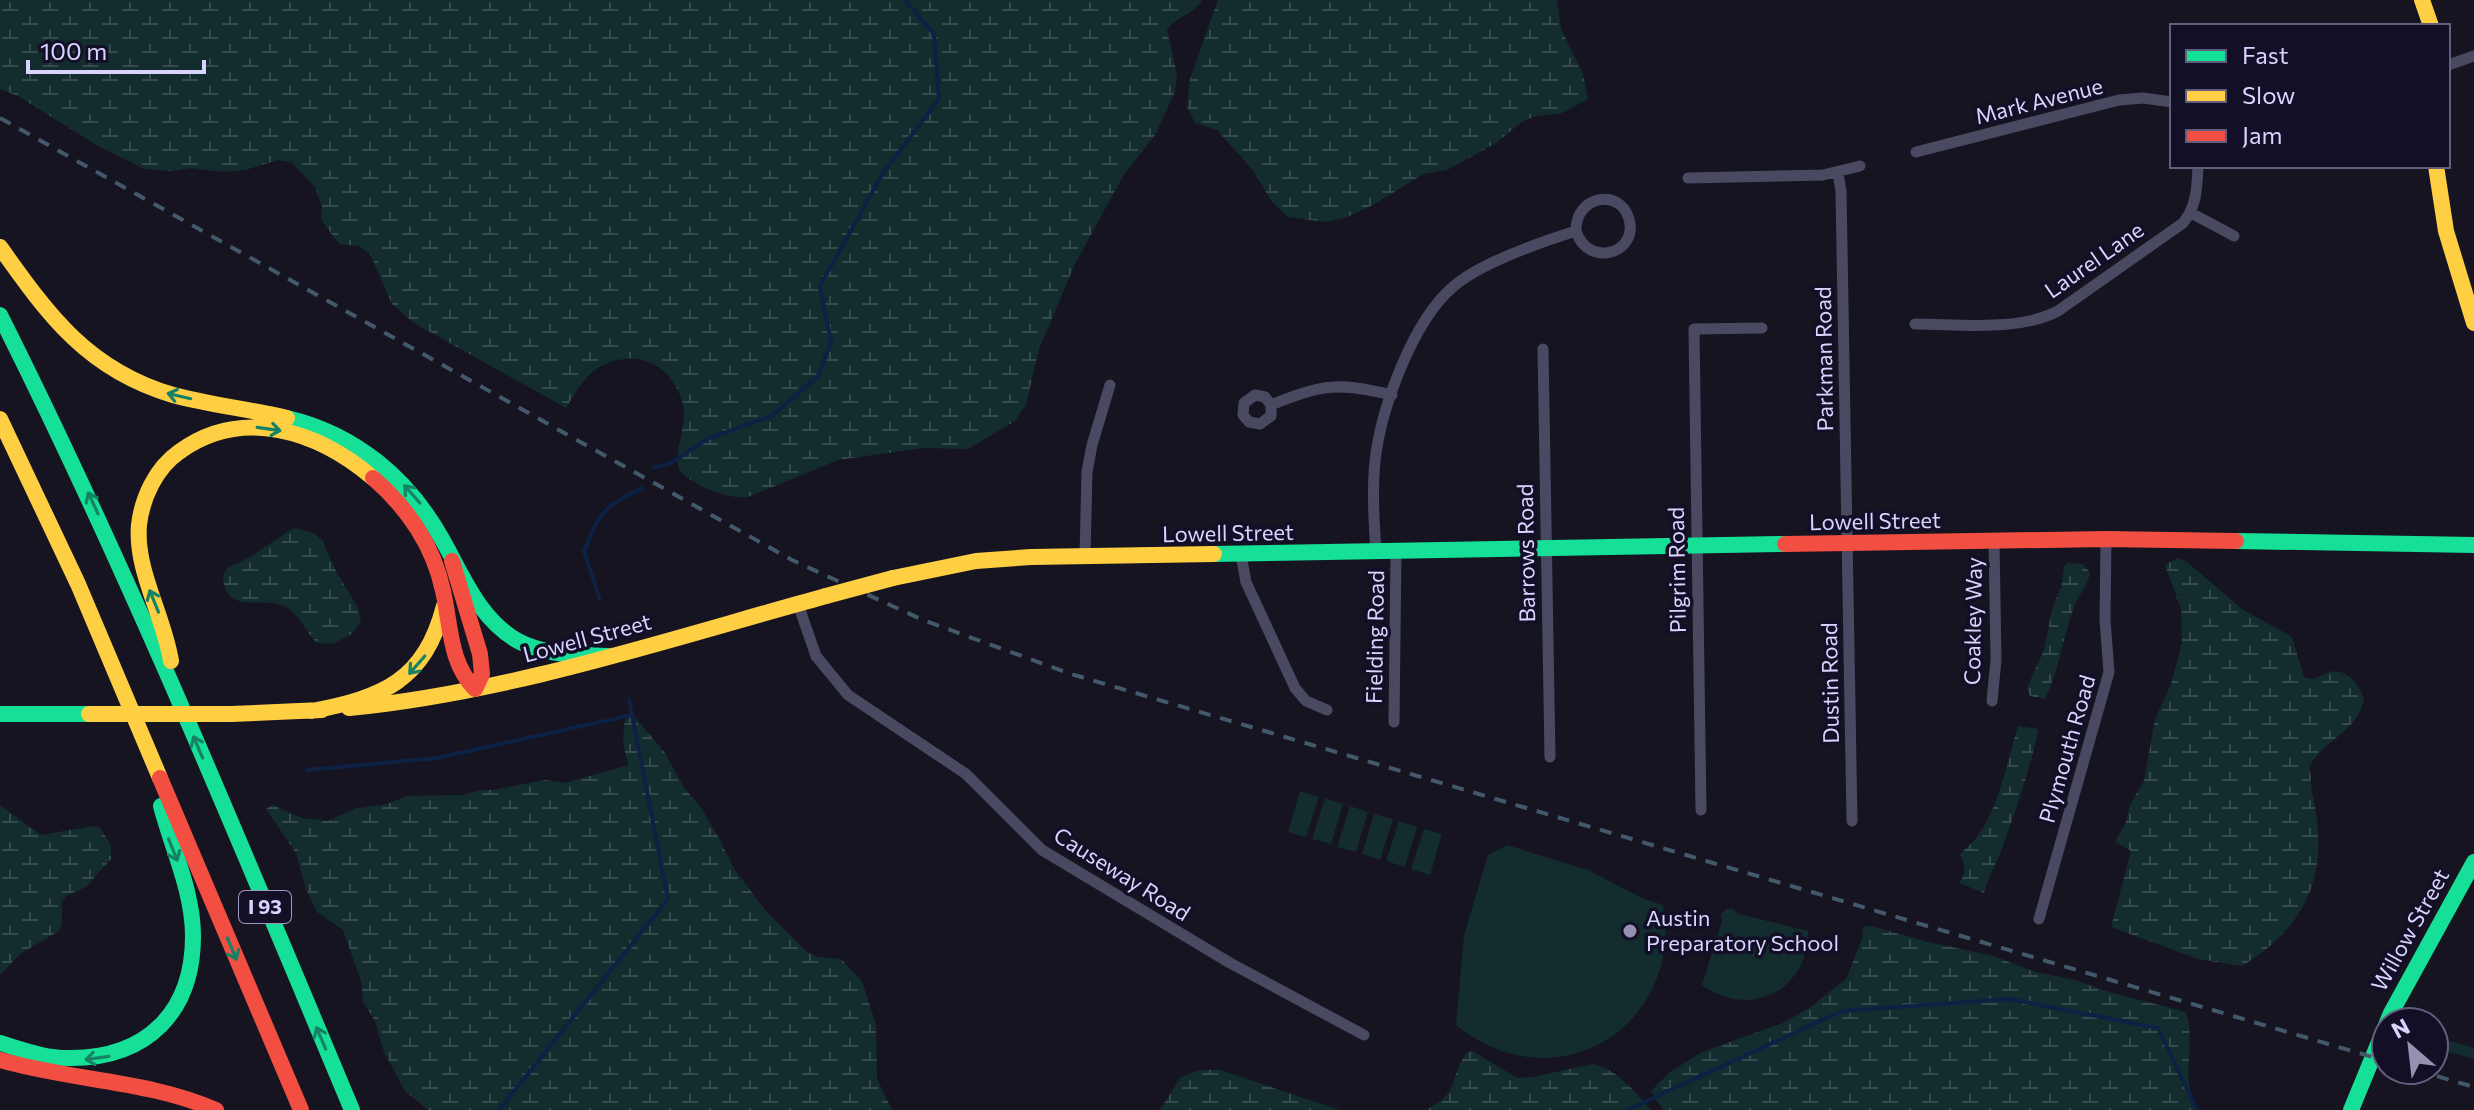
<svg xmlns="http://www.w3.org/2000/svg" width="2474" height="1110" viewBox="0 0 2474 1110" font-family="Commissioner,sans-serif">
	<defs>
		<pattern id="wetland-marsh" width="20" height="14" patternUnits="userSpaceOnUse" patternTransform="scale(2)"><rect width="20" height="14" fill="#132c2d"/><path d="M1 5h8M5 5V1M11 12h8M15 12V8" fill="none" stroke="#354a4c"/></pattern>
	</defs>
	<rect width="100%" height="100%" fill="#161421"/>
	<path fill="url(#wetland-marsh)" d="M0,0H1202C1195,14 1176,16 1167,30L1177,74L1175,92L1155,135L1123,176L1075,264L1039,349L1026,404L1015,421L968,449L923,448L838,460L748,497C726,499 696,487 680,471C672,454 688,425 683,404C672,362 633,346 596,369C584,377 574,395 566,408L414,323L392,304L370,254L359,246L340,244L335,239L321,219L322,206L315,187L291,162L278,160L245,170L224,172L191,168L172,171L145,169L98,146L18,96L0,89Z
		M1218,0H1557L1561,29L1583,74L1588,99L1562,113L1537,116L1523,121L1496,143L1447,170L1423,174L1375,204L1345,218L1326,222L1288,217L1272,202L1252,169L1217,130L1195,123L1187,107L1190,79Z
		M295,528L314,533L323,542L337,573L358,608L361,621L353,633L333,644L317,643C306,633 302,618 289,609C272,597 251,607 234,599C226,595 220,579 225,571C229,566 236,564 241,562C260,552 276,538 295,528Z
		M2178,558L2187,562L2242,609L2292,637L2304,677C2316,682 2319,675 2329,672C2346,667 2360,685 2364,699C2358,733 2322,739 2309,768C2312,776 2310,783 2312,792C2330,869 2311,924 2242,966L2198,959L2111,927L2131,851L2115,842L2126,822L2130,805L2144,781L2155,719L2171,684L2182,643L2181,609L2165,565Z
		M2067,563L2083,564L2090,573C2088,586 2078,595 2074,607C2063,638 2059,670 2045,699L2030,696L2027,688L2044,650L2052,610L2061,587L2064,567Z
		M633,715L665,753L685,789L700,806L719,838L734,869L766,911L806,951L818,957L841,959L862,981L876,1025L877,1079L892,1110H428L405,1091L384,1052L375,1021L363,1002L361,981L343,930L317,912L306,889L296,853L266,809L273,805L302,818L328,821L354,809L387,804L407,796L463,795L480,790H493L545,780L565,783L629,765C623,750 622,737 625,720Z
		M2018,726L2038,729L2037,737C2028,774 2016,810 2003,846C1997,863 1988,876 1984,893L1959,883C1967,874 1965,864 1960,855C1965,848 1972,844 1977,837C2000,805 2007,762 2018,726Z
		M0,805L41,835L94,826L100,828L111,845V859L86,887L66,896L62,902V924L59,931L20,954L0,975Z
		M1871,926L1928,942L1994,956L2032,971L2075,980L2109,992L2186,1012C2196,1044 2180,1080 2196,1110H1663L1651,1091L1670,1072L1702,1052L1783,1023L1809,1008L1846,979L1862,939L1863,927Z
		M1471,1050L1517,1078L1533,1077L1593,1064C1616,1068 1636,1093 1651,1110H1427C1435,1104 1444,1100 1449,1092C1457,1079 1457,1059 1471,1050Z
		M1200,1070H1220L1340,1110H1160L1181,1077Z"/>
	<path fill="#132c2d" d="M1300,791L1319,797L1306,837L1288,832Z
		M1325,798L1343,804L1331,844L1312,839Z
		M1350,806L1368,812L1356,852L1337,847Z
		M1374,814L1393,819L1380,860L1362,854Z
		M1399,821L1417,827L1405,867L1386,861Z
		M1424,829L1442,834L1430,875L1411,869Z
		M1507,845L1588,870L1642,898L1663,905C1684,1029 1553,1105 1456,1025L1464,935L1488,855Z
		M1726,909H1733L1739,914L1808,931C1809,990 1750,1020 1702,985L1722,921L1721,915Z
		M2434,1036L2474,1048V1059L2434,1048Z"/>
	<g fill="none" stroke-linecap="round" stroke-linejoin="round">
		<path stroke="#0d2144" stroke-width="4" d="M654,467L669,464L709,438L772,416L818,376L831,342L820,286L883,173L939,99L934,34L905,0
			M600,600L584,551C601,511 602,508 642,488
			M307,770L437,758L632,715L629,700
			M499,1110L668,899L632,715
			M1627,1110L1842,1011L2009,999L2158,1028L2197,1110"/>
		<path stroke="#4a4962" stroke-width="11" d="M2448,65L2474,56
			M1916,152L2119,100L2143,98L2172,102
			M1838,173L1841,191L1852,821
			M1688,178L1823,175L1860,166
			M2191,213L2234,236
			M1915,324C1960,324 2017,332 2058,311L2183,223C2197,206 2197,187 2198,166
			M1543,349L1550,757
			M1271,405V416L1260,424L1249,422L1243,415L1244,403L1255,395L1265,397L1271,405C1323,384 1338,382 1392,395
			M1376,552C1374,522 1372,491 1375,461C1381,408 1413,320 1454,286C1482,262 1541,242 1576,231C1588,269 1639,253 1629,219C1620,187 1575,196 1576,231
			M1241,555L1246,582L1295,688L1306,701L1327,710
			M1085,556L1087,472L1092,445L1110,385
			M798,604L816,656L848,695L966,774L1042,850L1230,963L1364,1035
			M1992,701L1996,660L1994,541
			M1394,722L1396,552
			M1701,810L1694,329L1762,328
			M2039,919L2109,672L2105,620L2106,539"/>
		<path stroke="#16e098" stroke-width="16" d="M0,315C130,574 240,843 352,1110
			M287,418C355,434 408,478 442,539C463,576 479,619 518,641C546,656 577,654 608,656
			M2236,541L2474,545
			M1214,554L1785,544
			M0,714H89
			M0,1043C23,1050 47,1059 71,1058C147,1058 193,1012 193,936C193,892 172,848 161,806
			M2351,1110L2391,1013L2474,862"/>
		<path stroke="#ffcf43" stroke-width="16" d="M2422,0L2431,26
			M2436,166L2446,231L2474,323
			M0,247C49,316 88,370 173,395C210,405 249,409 287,418
			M0,419L78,584L160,778
			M893,578L976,561L1031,557L1214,554
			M171,661C164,616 135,570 139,525C142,498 156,468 179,452C242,406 318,431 373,478
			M349,708C512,692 669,639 826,596
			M312,711C384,697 424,681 444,606
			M231,714L322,710"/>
		<path stroke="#f24e42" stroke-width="16" d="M373,478C408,508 434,547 443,591C451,626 449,662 475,689L482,674L480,654L452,561
			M1785,544L2106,539L2236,541
			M160,778L301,1110
			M0,1060C72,1081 147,1080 216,1110"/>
		<path stroke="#43596b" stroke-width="4" stroke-dasharray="12 10" stroke-linecap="butt" d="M0,118L792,560L923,620L1071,674L2386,1061
			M2416,1070L2474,1087"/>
		<path stroke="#ffcf43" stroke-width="16" d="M826,596L893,578
			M89,714H231"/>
	</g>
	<defs><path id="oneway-shaft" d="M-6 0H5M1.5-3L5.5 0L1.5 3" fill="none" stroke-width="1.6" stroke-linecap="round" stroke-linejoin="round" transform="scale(2)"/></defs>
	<g stroke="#158265">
		<use href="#oneway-shaft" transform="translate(179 396) rotate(-167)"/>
		<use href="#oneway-shaft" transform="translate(269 429) rotate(8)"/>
		<use href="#oneway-shaft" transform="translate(412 494) rotate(-131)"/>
		<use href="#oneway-shaft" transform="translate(93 503) rotate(-115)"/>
		<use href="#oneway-shaft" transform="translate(154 601) rotate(-112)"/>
		<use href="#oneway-shaft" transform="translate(417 665) rotate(131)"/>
		<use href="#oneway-shaft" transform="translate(198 747) rotate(-113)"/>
		<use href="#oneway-shaft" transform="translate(173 850) rotate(68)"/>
		<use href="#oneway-shaft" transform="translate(232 949) rotate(67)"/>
		<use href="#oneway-shaft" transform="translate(321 1038) rotate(-113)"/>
		<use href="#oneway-shaft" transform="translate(97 1058) rotate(172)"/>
	</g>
	<circle fill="#9591b1" stroke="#130f26" stroke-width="3" cx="1630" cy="931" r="8"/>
	<g text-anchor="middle" stroke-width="7" stroke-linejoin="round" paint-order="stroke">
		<rect fill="#130f26" stroke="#9e99be" stroke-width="2" x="239" y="891" width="52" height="32" rx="6"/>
		<g font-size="20" font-weight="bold" fill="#d9d4ff">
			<text x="265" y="914">I 93</text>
		</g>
		<g font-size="22" fill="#d9d4ff" stroke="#130f26">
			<text transform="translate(2039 101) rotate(-14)" y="8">Mark Avenue</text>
			<text transform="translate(2094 260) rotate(-35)" y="8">Laurel Lane</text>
			<text transform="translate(1824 359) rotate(-91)" y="8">Parkman Road</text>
			<text transform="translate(1875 521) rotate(-1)" y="8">Lowell Street</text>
			<text transform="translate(1228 533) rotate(-1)" y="8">Lowell Street</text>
			<text transform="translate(1526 553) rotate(-91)" y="8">Barrows Road</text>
			<text transform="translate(1677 570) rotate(-91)" y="8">Pilgrim Road</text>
			<text transform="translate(1973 621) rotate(-89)" y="8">Coakley Way</text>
			<text transform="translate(1375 637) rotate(-89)" y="8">Fielding Road</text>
			<text transform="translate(587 638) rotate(-15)" y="8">Lowell Street</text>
			<text transform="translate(1830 683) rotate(-91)" y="8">Dustin Road</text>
			<text transform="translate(2067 749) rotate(-74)" y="8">Plymouth Road</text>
			<text transform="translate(1122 874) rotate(32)" y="8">Causeway Road</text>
			<text transform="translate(2410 930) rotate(-61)" y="8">Willow Street</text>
		</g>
		<g font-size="22" fill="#d9d4ff" stroke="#130f26" text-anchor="start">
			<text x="1646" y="926">Austin<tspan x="1646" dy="25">Preparatory School</tspan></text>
		</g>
	</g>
	<rect x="2170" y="24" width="280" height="144" fill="#130f26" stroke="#625e7d" stroke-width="2"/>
	<rect x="2186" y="50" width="40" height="12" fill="#16e098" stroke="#625e7d" stroke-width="2"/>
	<text x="2242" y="64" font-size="24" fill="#d9d4ff">Fast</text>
	<rect x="2186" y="90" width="40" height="12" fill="#ffcf43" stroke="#625e7d" stroke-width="2"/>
	<text x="2242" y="104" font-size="24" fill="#d9d4ff">Slow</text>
	<rect x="2186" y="130" width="40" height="12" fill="#f24e42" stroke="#625e7d" stroke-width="2"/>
	<text x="2242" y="144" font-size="24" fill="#d9d4ff">Jam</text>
	<g transform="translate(2410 1046) rotate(332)"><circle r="38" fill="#130f26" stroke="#625e7d" stroke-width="2"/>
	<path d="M0-6L14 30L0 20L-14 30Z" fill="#9591b1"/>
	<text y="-12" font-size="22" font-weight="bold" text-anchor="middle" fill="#d9d4ff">N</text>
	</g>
	<path d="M28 60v12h176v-12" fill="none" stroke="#d9d4ff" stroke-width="4"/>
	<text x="40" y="60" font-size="24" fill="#d9d4ff" stroke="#130f26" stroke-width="6" paint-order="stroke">100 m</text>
</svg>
